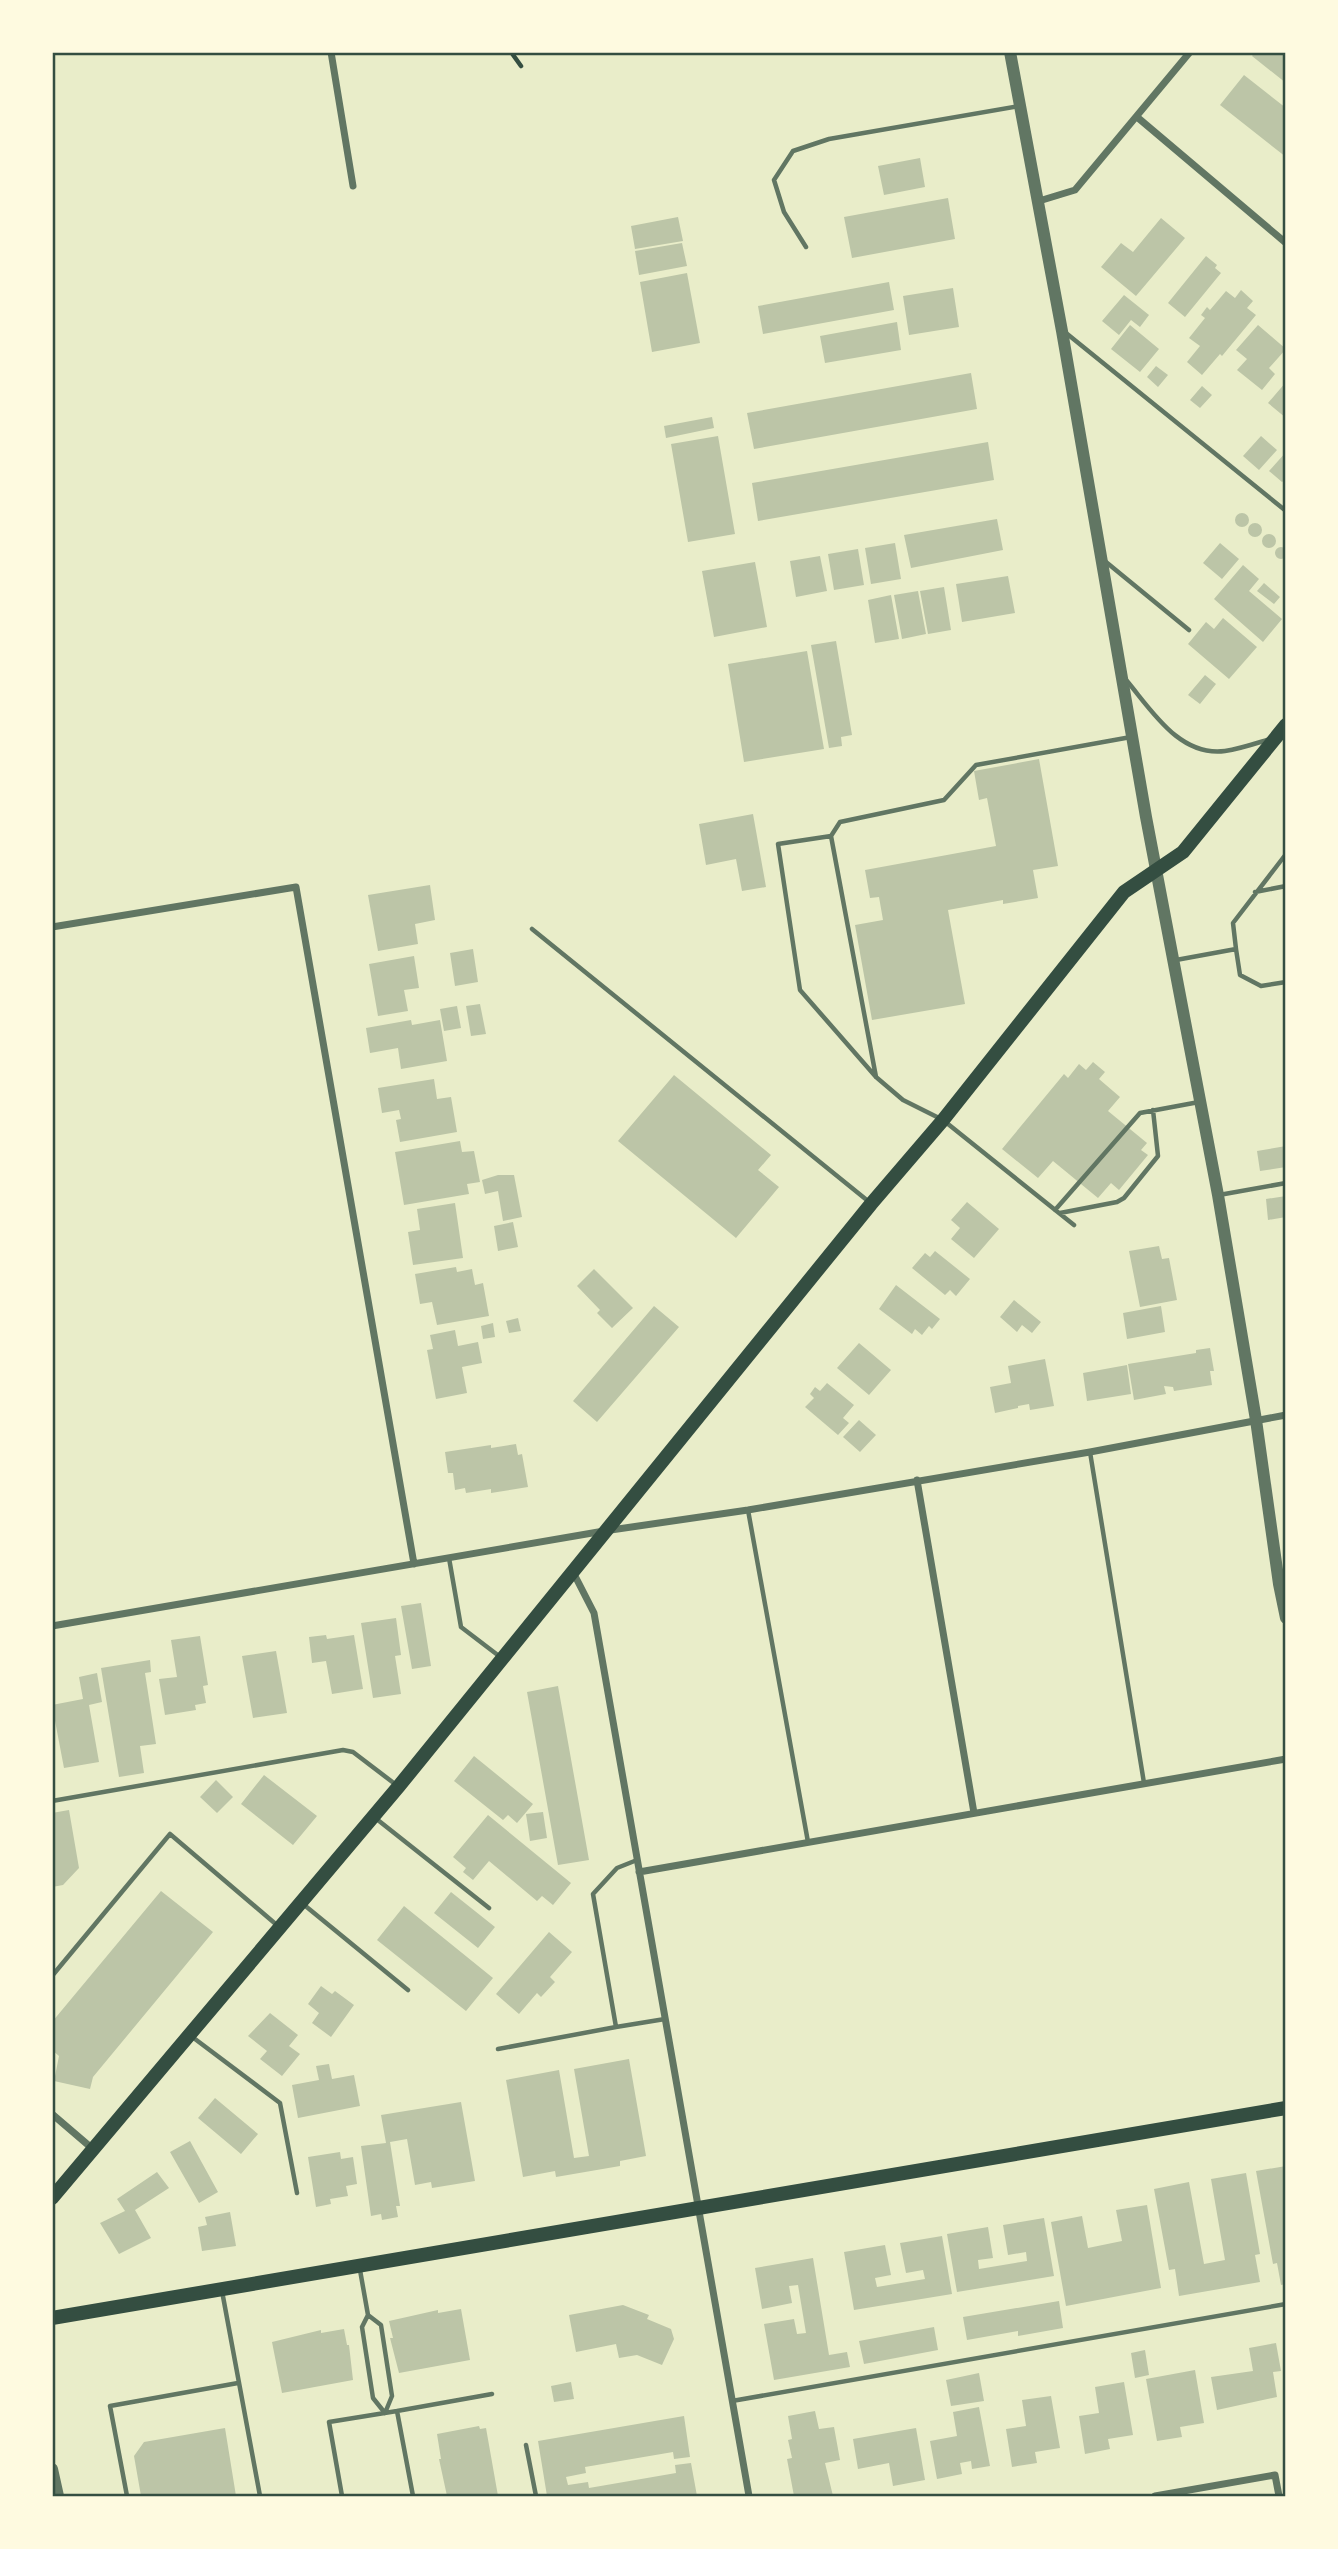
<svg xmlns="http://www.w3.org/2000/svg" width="1338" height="2549" viewBox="0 0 1338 2549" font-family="'DejaVu Sans',sans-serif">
	<rect width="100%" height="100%" fill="#e9edc9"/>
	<path fill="#bcc5a7" d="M1255,52H1286V83L1252,56Z
		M1244,75L1286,108V157L1220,105Z
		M920,158L925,187L884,195L878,166Z
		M948,198L955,239L852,258L844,217Z
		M678,217L683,241L635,249L631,226Z
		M1161,218L1185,238L1136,296L1101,267L1121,243L1133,252Z
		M682,243L687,266L639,275L635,251Z
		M1206,256L1217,265L1215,268L1221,273L1185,317L1168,303Z
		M687,273L700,343L652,352L640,282Z
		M889,282L894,310L763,334L758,306Z
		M953,288L959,327L909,335L903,296Z
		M1241,290L1253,301L1247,308L1256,315L1222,356L1220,354L1202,375L1187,362L1200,346L1189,338L1205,318L1201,315L1207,307L1210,310L1226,291L1235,298Z
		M1124,295L1149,315L1140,327L1131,320L1119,335L1102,321Z
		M897,322L901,350L825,363L820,336Z
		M1130,325L1159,349L1140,372L1111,349Z
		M1258,325L1286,349L1269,368L1275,374L1262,390L1237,370L1247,359L1236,350Z
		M1156,366L1168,375L1158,387L1147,377Z
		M971,373L977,409L754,449L747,413Z
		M1286,382V418L1268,403Z
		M1202,386L1212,395L1200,408L1190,400Z
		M712,417L714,428L666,438L664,426Z
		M718,436L735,534L688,542L671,444Z
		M1261,436L1277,450L1259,470L1243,456Z
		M988,442L994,480L758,521L752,483Z
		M1286,452V479L1282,482L1269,471Z
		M1235 520a7 7 0 1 1 14 0a7 7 0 1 1-14 0Z
		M997,519L1003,550L911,568L904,535Z
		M1248 530a7 7 0 1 1 14 0a7 7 0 1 1-14 0Z
		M1262 541a7 7 0 1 1 14 0a7 7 0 1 1-14 0Z
		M895,543L901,579L871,584L865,548Z
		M1220,543L1239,559L1222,579L1203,563Z
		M1275 553a6 6 0 1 1 12 0a6 6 0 1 1-12 0Z
		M858,549L864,585L834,590L828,554Z
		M820,556L827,591L796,597L790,561Z
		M755,562L767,627L714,637L702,571Z
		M1243,565L1259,579L1249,591L1282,619L1263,642L1214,599Z
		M1008,576L1015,613L962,622L956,584Z
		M1264,583L1280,597L1274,604L1257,591Z
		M944,587L951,630L928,634L920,591Z
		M918,591L926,634L902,639L894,595Z
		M891,595L899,639L875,643L868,600Z
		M1223,618L1257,647L1229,679L1188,644L1206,622L1214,629Z
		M836,641L852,735L841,737L842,746L829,748L811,645Z
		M807,651L824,749L744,762L728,664Z
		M1205,675L1216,684L1200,704L1188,695Z
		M1039,759L1058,866L1033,870L1038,898L1003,904V900L948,910L965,1004L872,1020L855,925L883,920L879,897L870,898L865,870L996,846L987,798L979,800L974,771Z
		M753,814L766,887L742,891L736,859L706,865L699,824Z
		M430,885L435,920L415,924L418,944L378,951L368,895Z
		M473,949L478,982L455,986L450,953Z
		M414,956L419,988L404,990L408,1011L378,1016L369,964Z
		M480,1004L486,1034L471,1036L466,1006Z
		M457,1006L461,1028L444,1031L440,1009Z
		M411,1020L412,1025L440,1020L447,1061L401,1069L398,1048L370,1053L366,1028Z
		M1093,1062L1105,1072L1099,1079L1120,1097L1108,1111L1147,1143L1141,1150L1148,1155L1119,1190L1111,1183L1098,1198L1053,1161L1038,1178L1002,1149L1064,1074L1068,1078L1079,1064L1086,1070Z
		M674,1075L771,1155L758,1170L779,1187L736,1238L618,1141Z
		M434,1079L437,1099L451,1097L457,1132L400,1142L396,1120L401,1119L399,1110L382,1113L378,1088Z
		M460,1141L462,1152L474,1151L480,1182L467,1184L469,1194L404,1205L395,1152Z
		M1286,1146V1167L1260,1171L1257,1151Z
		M498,1175H514L522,1217L503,1221L498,1191L485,1194L482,1180Z
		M1286,1196V1217L1268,1220L1266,1199Z
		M967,1202L999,1229L974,1258L951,1239L960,1228L951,1220Z
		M455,1203L463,1258L413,1265L408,1232L420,1230L417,1209Z
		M513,1222L518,1247L498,1251L494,1226Z
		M1159,1246L1162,1259L1169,1258L1177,1300L1140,1307L1129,1251Z
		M935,1251L970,1279L956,1296L950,1290L945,1295L912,1268L925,1253L930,1257Z
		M456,1267L457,1272L472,1269L475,1285L483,1283L489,1316L437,1325L432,1302L420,1304L415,1274Z
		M594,1269L633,1308L612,1328L597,1313L600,1310L577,1286Z
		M896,1285L940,1319L932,1329L929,1326L922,1335L915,1329L912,1334L879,1309Z
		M1014,1300L1041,1322L1032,1333L1022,1325L1017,1332L1000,1317Z
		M654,1306L679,1327L597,1422L573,1401Z
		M1161,1306L1165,1332L1127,1339L1123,1313Z
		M518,1318L521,1331L509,1333L506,1321Z
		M493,1323L495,1337L483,1339L481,1326Z
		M455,1330L458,1346L478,1342L482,1363L462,1367L467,1393L436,1399L427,1350L433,1349L430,1335Z
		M859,1343L891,1370L869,1395L837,1368Z
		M1210,1348L1214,1371H1210L1212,1385L1174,1391L1173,1387L1164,1386L1166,1394L1134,1400L1128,1364L1196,1353V1350Z
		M1045,1359L1054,1406L1030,1410L1029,1404L1018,1406V1408L995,1413L990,1387L1011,1383L1008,1366Z
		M1127,1365L1131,1394L1087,1401L1083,1373Z
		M827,1383L854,1405L843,1418L849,1423L838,1435L805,1407L814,1398L810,1394L815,1387L820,1391Z
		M859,1420L876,1435L860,1452L843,1437Z
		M516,1444L518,1455L522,1454L528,1487L491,1493V1489L466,1493L465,1488L455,1490L453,1473H448L445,1452L491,1445V1448Z
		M421,1603L431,1666L412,1669L401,1606Z
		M396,1618L401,1655L395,1656L401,1694L373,1698L361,1623Z
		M326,1635L327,1639L354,1635L363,1689L332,1694L326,1661L312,1663L309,1637Z
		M200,1636L208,1685L203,1686L206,1703L195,1705L196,1710L165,1715L159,1679L177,1677L171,1640Z
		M276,1651L287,1713L253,1718L242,1656Z
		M150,1660L151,1672L145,1673L156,1744L140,1746L144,1773L119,1777L101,1668Z
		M97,1673L102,1702L89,1705L99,1762L64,1768L52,1705L83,1699L79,1677Z
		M558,1686L589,1860L558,1865L527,1692Z
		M474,1756L533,1804L517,1823L508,1815L503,1820L454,1781Z
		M264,1775L317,1816L293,1845L241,1804Z
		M216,1780L233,1797L217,1813L200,1797Z
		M69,1810L79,1868L63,1885L52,1887V1813Z
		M543,1812L547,1838L530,1841L526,1814Z
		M488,1815L571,1883L553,1905L542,1896L537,1901L489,1861L473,1880L463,1872L466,1868L453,1857Z
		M161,1891L213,1932L93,2077L90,2089L54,2081L59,2056L52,2050V2022Z
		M451,1892L495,1927L478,1948L434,1913Z
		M404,1906L493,1978L466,2011L377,1940Z
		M549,1932L572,1952L550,1977L555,1982L541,1997L537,1993L519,2014L496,1994Z
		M321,1986L332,1994L335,1991L354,2005L331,2037L312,2023L319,2013L308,2004Z
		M270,2013L298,2035L289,2046L300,2054L282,2076L260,2059L267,2051L248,2036Z
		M629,2059L646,2156L620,2161V2166L556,2177L555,2171L523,2177L506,2080L559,2070L574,2158L589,2156L574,2069Z
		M329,2064L332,2079L354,2075L360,2106L298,2118L292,2085L319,2080L316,2066Z
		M215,2098L258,2134L241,2154L198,2118Z
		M461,2102L475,2181L432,2188L431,2182L415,2185L407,2139L390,2142L400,2206H396L398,2217L382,2220L381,2214L371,2216L361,2146L386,2143L381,2115Z
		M190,2141L218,2192L199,2203L170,2152Z
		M340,2152L341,2159L353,2157L357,2184L346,2186L348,2196L330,2199L331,2204L316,2207L308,2157Z
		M1286,2166V2284L1281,2285L1277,2263L1273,2264L1256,2171Z
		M157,2172L169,2188L135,2210L151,2238L119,2254L100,2223L125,2211L117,2199Z
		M1246,2173L1260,2254L1255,2255L1260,2282L1179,2296L1175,2269L1169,2270L1154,2189L1189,2182L1204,2264L1225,2260L1211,2179Z
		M1147,2205L1161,2288L1066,2306L1051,2222L1082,2216L1088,2248L1122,2241L1116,2210Z
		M230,2212L236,2246L202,2251L198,2227L207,2225L205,2217Z
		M1044,2218L1054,2276L957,2292L947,2234L988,2227L993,2258L978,2260L979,2269L1027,2261L1026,2252L1008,2255L1003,2225Z
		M942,2236L952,2294L854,2310L844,2252L885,2245L891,2275L875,2278L877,2287L925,2279L923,2270L906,2273L900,2243Z
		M813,2258L829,2355L847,2352L850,2367L774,2380L764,2324L794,2319L797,2334L806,2333L798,2285L789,2286L792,2303L762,2309L755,2268Z
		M1059,2301L1063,2328L1018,2336V2331L967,2340L963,2317Z
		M623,2305L649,2315L647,2319L671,2329L674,2339L662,2365L637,2355L619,2358L616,2344L576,2352L569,2315Z
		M461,2309L470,2360L399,2373L390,2338H393L389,2321L438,2310V2313Z
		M934,2327L938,2350L864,2364L859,2341Z
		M344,2329L347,2345H349L353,2380L282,2393L272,2342L321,2330V2333Z
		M1276,2343L1281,2371L1273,2372L1277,2397L1217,2410L1211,2377L1253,2371L1249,2348Z
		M1145,2350L1149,2375L1135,2378L1131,2353Z
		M1195,2370L1204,2423L1180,2427L1182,2437L1157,2441L1146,2379Z
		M979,2373L984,2401L951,2406L946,2380Z
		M571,2382L574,2399L554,2402L551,2386Z
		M1124,2382L1133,2435L1108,2439L1110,2449L1085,2454L1079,2416L1099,2413L1095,2387Z
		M1051,2396L1060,2448L1035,2452L1037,2463L1012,2467L1006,2429L1026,2426L1022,2400Z
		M979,2407L990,2466L972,2469L971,2461L960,2463L962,2474L937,2479L930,2441L957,2436L953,2412Z
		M815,2411L819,2429L834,2427L840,2460L825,2463L833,2496H794L787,2459L792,2458L788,2440L792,2439L788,2416Z
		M684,2416L690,2457L674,2459L673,2452L585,2467L586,2473L566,2477L568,2485L588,2482L589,2488L676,2473L675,2465L691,2463L697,2496H547L538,2441Z
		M479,2426L480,2429L486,2428L498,2496H447L439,2459H441L437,2434Z
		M225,2428L236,2496H141L134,2456L144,2442Z
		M916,2428L925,2480L893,2486L889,2463L858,2469L853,2439Z"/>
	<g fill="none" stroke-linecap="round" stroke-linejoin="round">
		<path stroke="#344e41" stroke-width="4.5" d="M511,52L521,66"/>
		<path stroke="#617663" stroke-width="4.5" d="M806,247L784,212L774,180L793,151L829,139L1019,106
			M1066,333L1286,511
			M1106,562L1189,630
			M1127,681C1152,711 1180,757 1225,751C1239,749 1254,744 1267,740
			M831,836L778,844L800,990L876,1077L903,1100L943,1120L1074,1225
			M1255,892L1286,886
			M532,929L868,1201
			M1236,949L1240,975L1261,986L1286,982
			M1176,960L1236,949L1233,923L1286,854
			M876,1077L831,836L840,822L944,800L976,765L1131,737
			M1219,1195L1286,1183
			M1055,1210L1140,1113L1199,1102
			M1060,1213L1117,1202L1124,1198L1158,1156L1153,1110
			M1090,1452L1144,1783
			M748,1510L808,1842
			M449,1558L461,1627L499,1656
			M52,1801L343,1750L353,1752L395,1784
			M374,1817L489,1908
			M637,1860L617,1868L593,1894L616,2027L665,2019
			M303,1904L408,1990
			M52,1976L170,1834L278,1926
			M191,2036L280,2103L297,2193
			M498,2049L616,2027
			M360,2270L368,2315L362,2327L373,2398L385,2413L392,2396L381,2325L368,2315
			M222,2291L260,2496
			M732,2401L1286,2304
			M526,2445L536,2496
			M127,2496L110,2406L238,2383
			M342,2496L329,2422L397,2411
			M413,2496L397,2411L492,2394"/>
		<path stroke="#617663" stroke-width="7" d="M331,52L353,186
			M1137,117L1286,243
			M1039,201L1075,190L1190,52
			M52,927L296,887L414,1564
			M917,1480L974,1813
			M573,1572L594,1613L749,2496
			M52,1626L604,1531L748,1510L1090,1452L1286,1415
			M639,1872L1286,1759
			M52,2114L94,2150
			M1155,2496L1275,2475L1279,2496"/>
		<path stroke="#617663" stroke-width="12" d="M1010,52L1062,331L1146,817L1218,1195L1256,1420L1279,1584L1286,1618
			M52,2469L58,2496"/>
		<path stroke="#344e41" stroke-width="14" d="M52,2198L399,1786L871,1204L943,1120L1124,892L1183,852L1286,725
			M52,2318L1286,2108"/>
	</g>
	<rect width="1338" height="2549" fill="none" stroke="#fefae0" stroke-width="108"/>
	<rect x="54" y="54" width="1230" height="2441" fill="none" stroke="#344e41" stroke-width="2.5"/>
</svg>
